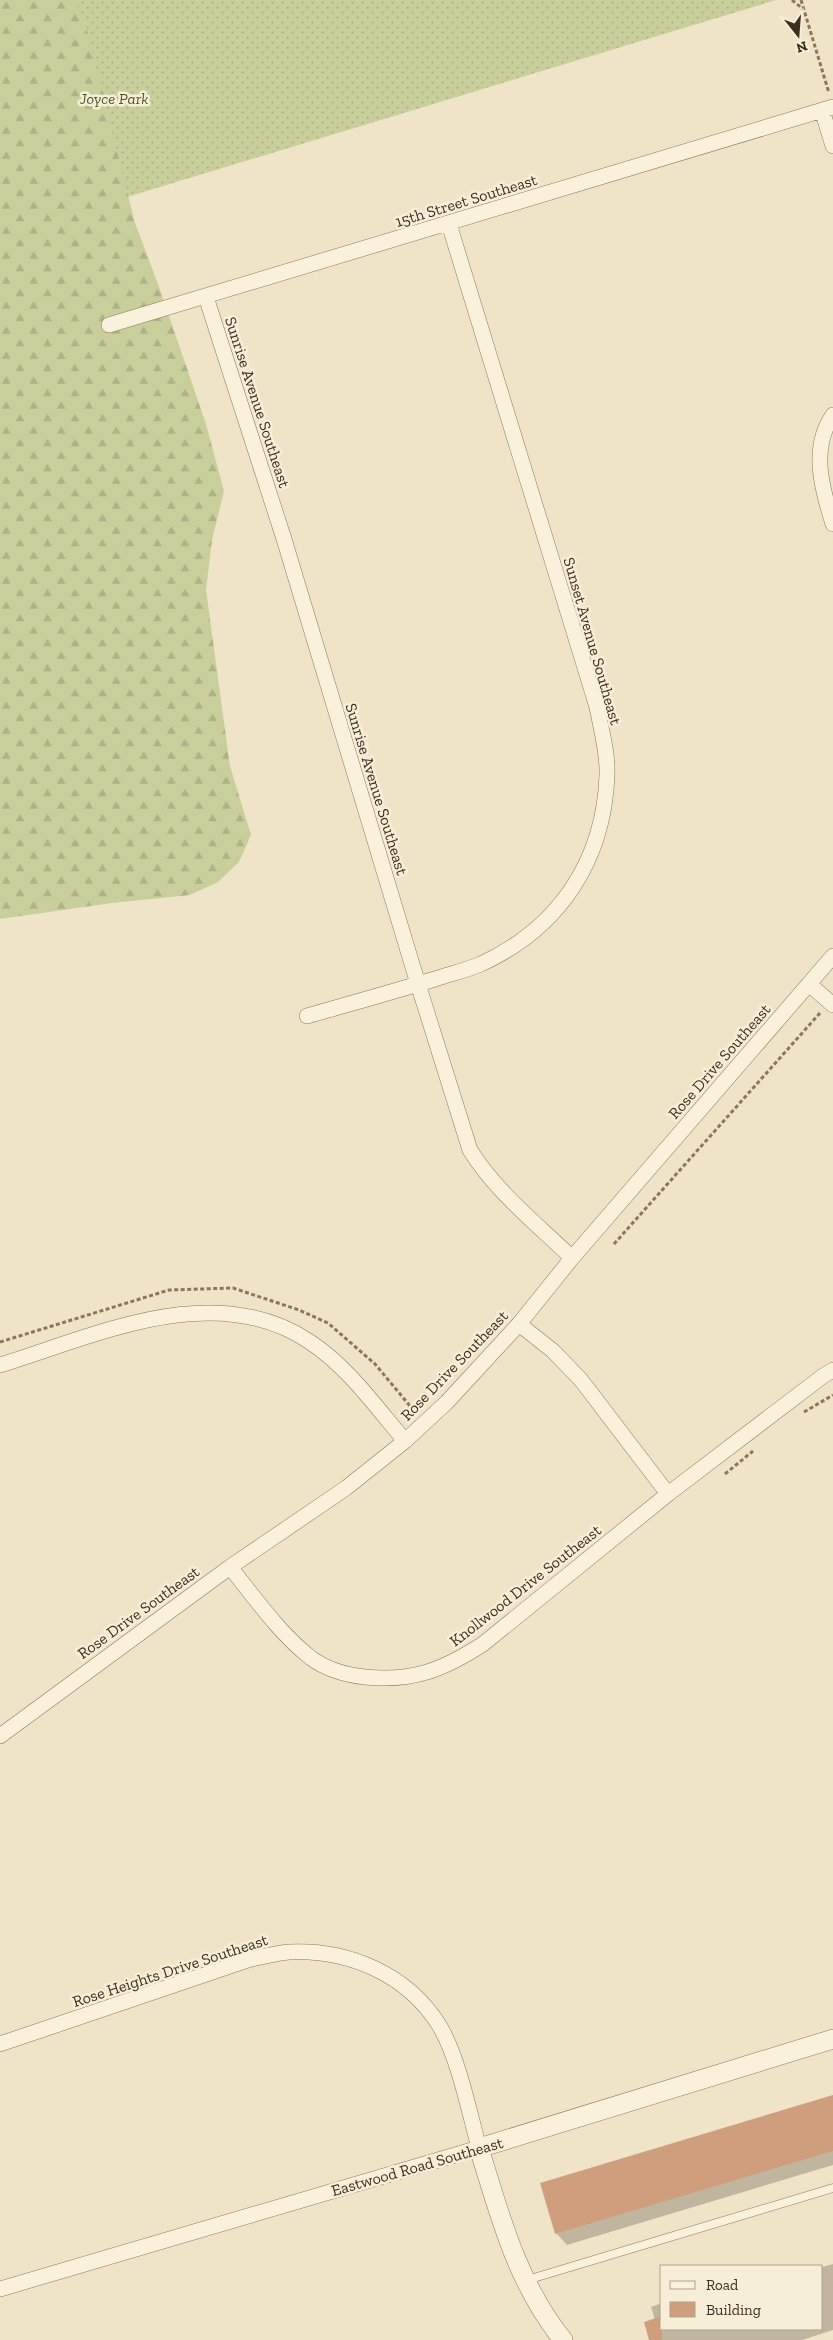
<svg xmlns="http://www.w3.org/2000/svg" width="833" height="2340" viewBox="0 0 833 2340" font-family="'Zilla Slab',serif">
	<defs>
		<pattern id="grass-dots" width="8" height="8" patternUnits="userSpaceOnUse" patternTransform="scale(1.25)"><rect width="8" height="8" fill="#c9cf9b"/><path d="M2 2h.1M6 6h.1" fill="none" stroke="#aeb285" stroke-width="1.8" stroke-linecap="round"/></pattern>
		<pattern id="forest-firs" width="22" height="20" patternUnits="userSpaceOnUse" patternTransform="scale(1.25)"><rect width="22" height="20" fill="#c9cf9b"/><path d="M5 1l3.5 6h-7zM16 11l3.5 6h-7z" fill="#aeb285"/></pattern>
	</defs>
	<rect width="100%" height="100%" fill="#f0e4c8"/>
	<path fill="url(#grass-dots)" d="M0,0H776L48,221Z"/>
	<path fill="url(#forest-firs)" d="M0,0H73L84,18L135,223L158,284L206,424L224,491L212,540L206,590L230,766L251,835L239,862L218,882L190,895L112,903L0,919Z"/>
	<path fill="#0003" d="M833,2097V2165L567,2245L556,2233Z
		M833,2264V2330L802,2340H651L655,2320L651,2307L662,2303V2329H822V2267Z"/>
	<path fill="#cf9f7d" d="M833,2095V2151L555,2234L540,2183Z
		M662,2316V2340H649L644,2322Z"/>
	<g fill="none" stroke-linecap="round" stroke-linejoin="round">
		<g stroke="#8d765c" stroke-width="9">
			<path id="service" d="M527,2280L833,2188"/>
		</g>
		<g stroke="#8d765c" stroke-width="16">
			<path id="minor" d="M822,110L833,146
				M206,297L284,539L418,984L470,1150C496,1192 537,1224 572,1258
				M109,325L833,107
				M833,415C810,448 822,489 833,524
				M809,984L833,1005
				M307,1016C349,1004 392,992 435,979C450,974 467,970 481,964C559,928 604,861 607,775C608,753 601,729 597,707L449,224
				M519,1324L553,1351L581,1380L668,1494
				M0,1365C98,1335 215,1278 310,1342C348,1367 376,1407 405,1441
				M230,1567C255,1598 279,1633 311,1658C326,1669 346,1675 365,1677C412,1682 443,1670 483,1644L668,1494L823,1376L833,1370
				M0,1736L230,1567L346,1488L405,1441L447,1402L519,1324L572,1258L833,956
				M0,2044L251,1959C263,1957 276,1953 289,1952C348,1949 407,1974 439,2025C458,2056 469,2111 479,2148L0,2289"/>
		</g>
		<g stroke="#8d765c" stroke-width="20">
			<path id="tertiary" d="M563,2340C517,2283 500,2216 479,2148L833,2039"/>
		</g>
		<path stroke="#8d765c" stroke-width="3" stroke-dasharray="4 2.5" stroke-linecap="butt" d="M792,0L803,9
			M801,0L829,93
			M614,1244L820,1013
			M0,1342L169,1290L233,1288L299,1310L328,1323L375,1364L410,1406
			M804,1412L833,1395
			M725,1474L753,1451"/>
		<use href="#service" stroke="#faf1dc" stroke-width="8"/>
		<use href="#minor" stroke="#faf1dc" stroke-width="15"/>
		<use href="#tertiary" stroke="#faf1dc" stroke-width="19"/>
	</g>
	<g text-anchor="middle" stroke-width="5" stroke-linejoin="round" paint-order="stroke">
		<g font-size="16" font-style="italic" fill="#4d5a26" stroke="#f7eed8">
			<text x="114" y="104">Joyce Park</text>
		</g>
		<g font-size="16" fill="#3d2e20" stroke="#f7eed8">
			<text transform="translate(466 200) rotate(-17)" y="6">15th Street Southeast</text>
			<text transform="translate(258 402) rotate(72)" y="6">Sunrise Avenue Southeast</text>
			<text transform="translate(593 641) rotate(74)" y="6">Sunset Avenue Southeast</text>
			<text transform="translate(377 789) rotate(73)" y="6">Sunrise Avenue Southeast</text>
			<text transform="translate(719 1061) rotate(-49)" y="6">Rose Drive Southeast</text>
			<text transform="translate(454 1365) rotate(-46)" y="6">Rose Drive Southeast</text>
			<text transform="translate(525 1585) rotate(-38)" y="6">Knollwood Drive Southeast</text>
			<text transform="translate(138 1612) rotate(-36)" y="6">Rose Drive Southeast</text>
			<text transform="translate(170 1970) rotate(-18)" y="6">Rose Heights Drive Southeast</text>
			<text transform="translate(417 2166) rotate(-16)" y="6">Eastwood Road Southeast</text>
		</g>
	</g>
	<rect x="660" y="2265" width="162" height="65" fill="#f7eed8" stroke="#ada18e"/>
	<rect x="670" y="2281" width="25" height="8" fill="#faf1dc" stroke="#ada18e"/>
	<text x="706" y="2290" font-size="15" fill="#3d2e20">Road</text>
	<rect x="670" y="2302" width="25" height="15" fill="#cf9f7d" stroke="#ada18e"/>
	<text x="706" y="2315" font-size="15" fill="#3d2e20">Building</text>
	<g transform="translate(798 35) rotate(163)" stroke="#f7eed8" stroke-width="4" paint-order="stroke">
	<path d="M0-4L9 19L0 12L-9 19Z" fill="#3d2e20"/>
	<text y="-8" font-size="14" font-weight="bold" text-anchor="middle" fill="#3d2e20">N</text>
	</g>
</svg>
